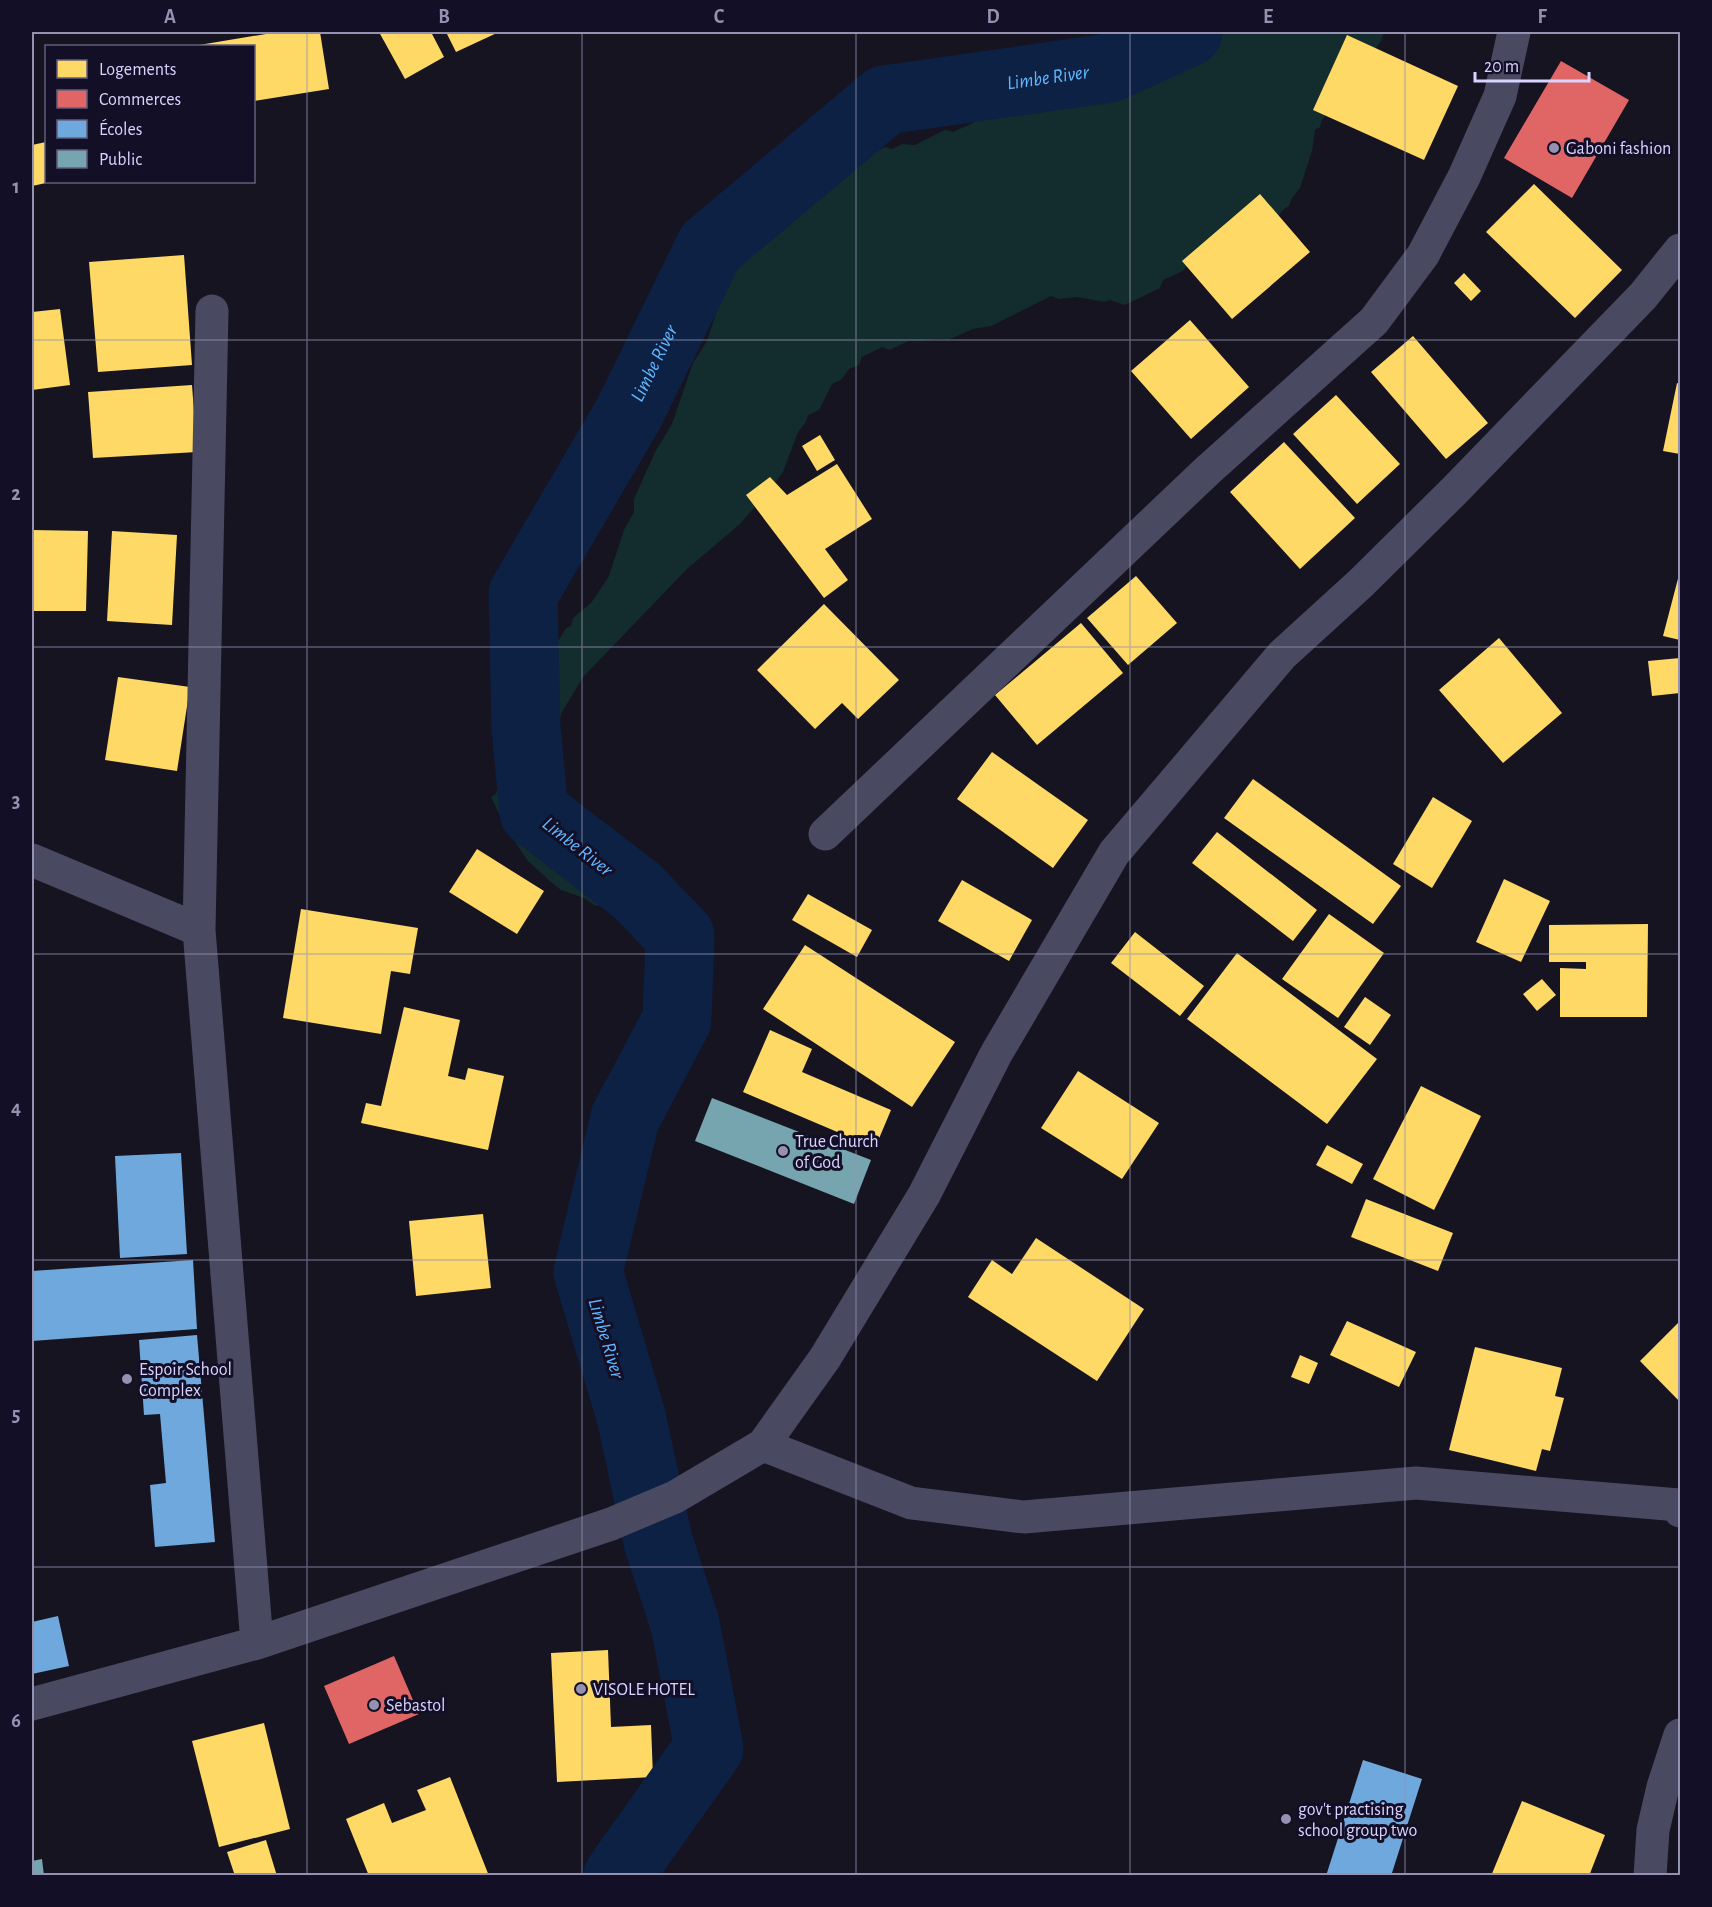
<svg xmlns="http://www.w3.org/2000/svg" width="1712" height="1907" viewBox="0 0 1712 1907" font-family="'Alegreya Sans',sans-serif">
	<rect width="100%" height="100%" fill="#161421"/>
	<path fill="#132c2d" d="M1108,32H1384L1381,41L1322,120L1320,127L1315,130L1312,151L1300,188L1292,198L1289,206L1284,209L1276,219L1191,260L1183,271L1163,280L1160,288L1125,305L1110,300L1105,302L1077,297L1059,299L1051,296L991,326L973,329L948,340C934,336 922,344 910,340L890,350L882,347L862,357L859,365L849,369L842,379L832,384L819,410L808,415L806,422L798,432L783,472L768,492L740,524L687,569L583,677L562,712L557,727L562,750V775L567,798L579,823L587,827L592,837C604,841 621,846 627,858L634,860L644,881L637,891L635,898L629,901L627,908L594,905L584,898L561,890L551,882L528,861L506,828L491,797L496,794L502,767L497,744L499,736C490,717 506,703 512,686L517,683L533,663L542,659L550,648L555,646L566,628L571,626L573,618L591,603L609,576L624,530L634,512V499L655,452L672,424L693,363L707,341L717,310L715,299L725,269L730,266L738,244L768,191L786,176L827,156L849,151L857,154L867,149L874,152L885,147L892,149L902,144L915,145L945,130L953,132L973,123L980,113L1026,91L1029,83L1049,73L1057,63L1067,58L1090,41Z"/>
	<path fill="#ffd966" d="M278,32H320L329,89L254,101V46H193Z
		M379,32H431L444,57L405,79Z
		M446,32H499L456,52Z
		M1347,35L1458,86L1424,160L1313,110Z
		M46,142V183L32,186V145Z
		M1534,184L1622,270L1575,318L1486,232Z
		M1260,194L1310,252L1232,319L1182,261Z
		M184,255L192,365L98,372L89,262Z
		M1464,273L1481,291L1471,301L1454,283Z
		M60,309L70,385L32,390V312Z
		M1190,320L1249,387L1191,439L1131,371Z
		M1413,336L1488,423L1446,459L1371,372Z
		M1677,383L1680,384V454L1663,451Z
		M192,385L197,452L93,458L88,392Z
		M1336,395L1400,464L1357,504L1293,434Z
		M820,435L835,460L817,471L802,446Z
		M1284,442L1355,518L1300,569L1230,492Z
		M837,464L872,519L825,549L848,580L824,598L746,495L770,477L787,495Z
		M32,530L88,531L86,611H32Z
		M112,531L177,535L172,625L107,621Z
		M1680,571V640L1663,636Z
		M1136,576L1177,623L1128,665L1087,618Z
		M824,604L899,680L858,719L842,703L815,729L757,670Z
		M1081,623L1123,673L1037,745L995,695Z
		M1499,638L1562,713L1503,763L1439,690Z
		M1680,658V693L1652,696L1648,661Z
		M118,677L190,687L177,771L105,760Z
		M992,752L1088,820L1053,868L957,799Z
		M1253,779L1401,886L1373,924L1224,818Z
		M1433,797L1472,821L1432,888L1393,864Z
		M1217,832L1317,910L1293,941L1192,863Z
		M477,849L544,891L517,934L449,892Z
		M1504,879L1550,901L1521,962L1476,942Z
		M962,880L1032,920L1009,961L938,921Z
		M808,894L872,930L857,957L792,920Z
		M301,909L418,928L410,974L391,971L381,1034L283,1018Z
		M1329,914L1384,953L1338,1018L1282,979Z
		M1648,924L1647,1017H1560V968L1586,969V962H1549V925Z
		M1135,932L1204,986L1180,1016L1111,963Z
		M805,945L955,1042L912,1107L763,1009Z
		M1237,953L1377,1059L1327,1124L1187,1019Z
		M1542,979L1556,995L1537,1011L1523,994Z
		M1365,997L1391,1015L1370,1045L1344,1027Z
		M404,1007L460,1020L448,1076L465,1080L468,1068L504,1076L488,1150L361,1123L366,1103L381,1106Z
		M770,1030L812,1049L802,1072L891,1110L875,1148L743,1092Z
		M1078,1071L1159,1123L1122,1179L1041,1128Z
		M1421,1086L1481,1116L1434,1210L1373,1179Z
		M1327,1145L1363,1164L1352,1184L1316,1165Z
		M1366,1199L1453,1233L1438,1271L1351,1237Z
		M483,1214L491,1288L416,1296L409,1221Z
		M1036,1238L1144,1309L1097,1381L968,1297L992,1260L1012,1274Z
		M1347,1321L1416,1352L1399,1387L1330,1355Z
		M1680,1321V1402L1640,1361Z
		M1475,1347L1562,1368L1555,1396L1564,1398L1550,1451L1542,1449L1536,1471L1449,1450Z
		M1300,1355L1318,1363L1309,1384L1291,1377Z
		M608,1650L611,1727L651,1725L653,1777L557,1782L551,1653Z
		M264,1723L290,1829L219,1847L192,1741Z
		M450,1777L489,1876H369L346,1819L384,1803L392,1823L426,1810L417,1790Z
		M1522,1801L1605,1835L1589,1876H1491Z
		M266,1840L277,1876H235L227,1852Z"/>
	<path fill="#e06666" d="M1561,61L1629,100L1572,198L1504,158Z
		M394,1656L419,1714L349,1744L324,1686Z"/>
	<path fill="#6fa8dc" d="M181,1153L187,1254L120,1258L115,1156Z
		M193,1260L197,1329L32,1341V1271Z
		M197,1335L215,1542L155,1547L150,1485L166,1483L160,1414L144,1415L139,1340Z
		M58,1616L69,1666L32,1674V1622Z
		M1363,1760L1422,1779L1391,1876H1326Z"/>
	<path fill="#76a5af" d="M712,1098L871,1160L854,1204L695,1141Z
		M42,1859L44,1876H32V1861Z"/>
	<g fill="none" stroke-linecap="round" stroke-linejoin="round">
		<path stroke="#0d2144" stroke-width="69" id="s1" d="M618,1876L709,1748L685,1624L658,1541L631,1416L588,1272L625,1118L677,1020L680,936L637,891L534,812L526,728L523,594L629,413L710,247L885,100L1109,68L1188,32"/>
		<path stroke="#4a4962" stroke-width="33" d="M212,311L199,930L257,1643
			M825,834L1207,471L1374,321L1423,255L1464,177L1500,96L1514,32
			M32,860L199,930
			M763,1445L911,1503L1024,1517L1416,1483L1679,1505L1680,1511
			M32,1704L257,1643L611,1524L675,1497L763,1445L825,1358L924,1195L996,1054L1114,853L1282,655L1361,583L1455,490L1643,296L1680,250
			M1650,1876L1653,1830L1663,1787L1680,1735"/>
	</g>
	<path fill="none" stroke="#9591b1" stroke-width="1.5" stroke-opacity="0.55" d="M307,32V1876M582,32V1876M856,32V1876M1130,32V1876M1405,32V1876M32,340H1680M32,647H1680M32,954H1680M32,1260H1680M32,1567H1680"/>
	<g fill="#9591b1" stroke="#130f26" stroke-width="2">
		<circle cx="1554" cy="148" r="6"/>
		<circle cx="783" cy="1151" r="6"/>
		<circle cx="127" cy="1379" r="6"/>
		<circle cx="581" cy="1689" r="6"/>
		<circle cx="374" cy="1705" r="6"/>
		<circle cx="1286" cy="1819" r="6"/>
	</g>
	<g text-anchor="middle" stroke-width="6" stroke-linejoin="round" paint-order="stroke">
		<g font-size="18" fill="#d9d4ff" stroke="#130f26" text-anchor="start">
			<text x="1566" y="154">Gaboni fashion</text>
			<text x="795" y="1147">True Church<tspan x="795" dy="21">of God</tspan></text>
			<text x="139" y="1375">Espoir School<tspan x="139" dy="21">Complex</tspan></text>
			<text x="593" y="1695">VISOLE HOTEL</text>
			<text x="386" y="1711">Sebastol</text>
			<text x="1298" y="1815">gov't practising<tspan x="1298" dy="21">school group two</tspan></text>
		</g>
		<g font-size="20" font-style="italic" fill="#62b6ff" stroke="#130f26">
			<text dy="7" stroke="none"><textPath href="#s1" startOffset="2200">Limbe River</textPath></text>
			<text dy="7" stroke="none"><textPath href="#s1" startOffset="1678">Limbe River</textPath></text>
			<text transform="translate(578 846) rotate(38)" y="7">Limbe River</text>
			<text transform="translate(607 1338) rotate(73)" y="7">Limbe River</text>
		</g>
	</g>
	<rect width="1712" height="1907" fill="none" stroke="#130f26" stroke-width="66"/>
	<rect x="45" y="45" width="210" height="138" fill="#130f26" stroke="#625e7d" stroke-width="1.5"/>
	<rect x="57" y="60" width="30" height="18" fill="#ffd966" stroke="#625e7d" stroke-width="1.5"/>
	<text x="99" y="75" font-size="18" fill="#d9d4ff">Logements</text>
	<rect x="57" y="90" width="30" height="18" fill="#e06666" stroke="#625e7d" stroke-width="1.5"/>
	<text x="99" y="105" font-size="18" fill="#d9d4ff">Commerces</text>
	<rect x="57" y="120" width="30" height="18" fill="#6fa8dc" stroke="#625e7d" stroke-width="1.5"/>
	<text x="99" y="135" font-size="18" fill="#d9d4ff">Écoles</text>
	<rect x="57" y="150" width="30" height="18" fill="#76a5af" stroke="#625e7d" stroke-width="1.5"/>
	<text x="99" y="165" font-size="18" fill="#d9d4ff">Public</text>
	<path d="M1475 72v9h114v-9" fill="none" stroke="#d9d4ff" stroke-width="3"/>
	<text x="1484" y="72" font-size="18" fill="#d9d4ff" stroke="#130f26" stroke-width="4.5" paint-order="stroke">20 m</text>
	<rect x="33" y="33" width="1646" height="1841" fill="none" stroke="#9591b1" stroke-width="2"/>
	<g font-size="20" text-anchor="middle" font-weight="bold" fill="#9591b1">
		<text x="170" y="23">A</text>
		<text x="444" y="23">B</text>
		<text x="719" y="23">C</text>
		<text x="993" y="23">D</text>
		<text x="1268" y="23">E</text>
		<text x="1542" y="23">F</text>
		<text x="16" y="193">1</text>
		<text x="16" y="500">2</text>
		<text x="16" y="807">3</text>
		<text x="16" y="1114">4</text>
		<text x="16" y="1421">5</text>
		<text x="16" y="1727">6</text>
	</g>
</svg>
